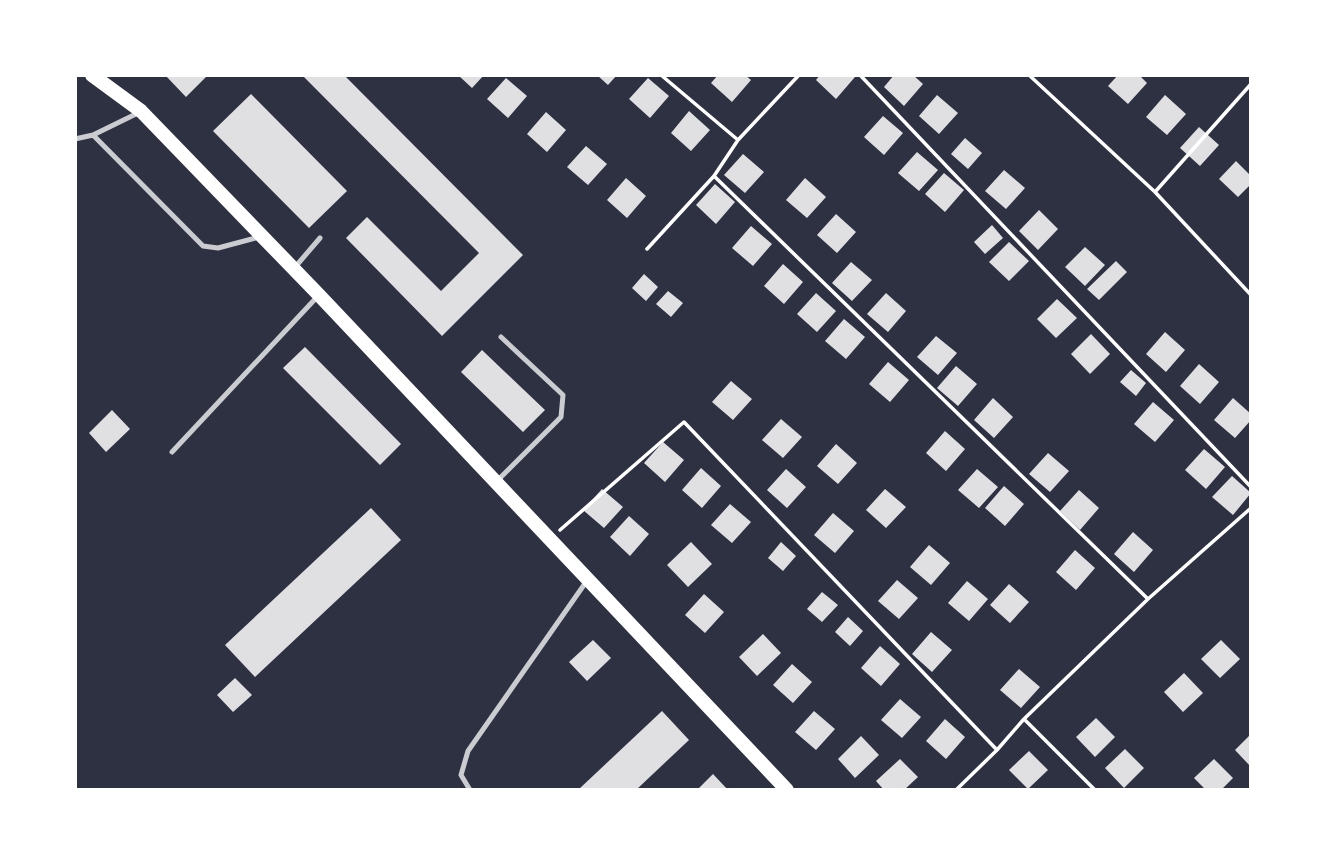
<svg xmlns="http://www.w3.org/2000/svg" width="1326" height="865" viewBox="0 0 1326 865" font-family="'Nunito Sans',sans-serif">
	<rect width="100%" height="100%" fill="#2d3142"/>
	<path fill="#e0e0e3" d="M165,75H208L186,97Z
		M302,75H344L523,255L442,336L346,238L367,217L441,291L479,253Z
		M458,75H484L472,88Z
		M597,75H617L608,85Z
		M718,75H745L751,80L732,102L711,83Z
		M820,75H853L855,77L836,99L816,80Z
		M894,75H913L923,84L904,106L884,87Z
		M1118,75H1139L1147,83L1128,104L1108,86Z
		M506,78L527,96L508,118L487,99Z
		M648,78L669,96L650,118L629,99Z
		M251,94L347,191L309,228L213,131Z
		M937,95L958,113L939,134L919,116Z
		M1165,95L1186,114L1167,135L1146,117Z
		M689,111L710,130L691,151L671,133Z
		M546,112L566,130L547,152L527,134Z
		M883,116L903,133L884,155L864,137Z
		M1199,127L1219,145L1200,166L1180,148Z
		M965,138L982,153L968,169L951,154Z
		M586,146L607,164L588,185L567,167Z
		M917,152L938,170L919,191L898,173Z
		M743,154L764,172L745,193L724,175Z
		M1236,161L1251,176V184L1238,197L1219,179Z
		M1004,170L1025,188L1006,209L985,191Z
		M944,173L964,190L945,212L925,194Z
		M626,178L646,196L627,218L607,200Z
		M805,178L826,197L807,218L786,200Z
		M715,184L735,202L716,224L696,205Z
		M1039,210L1058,229L1038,250L1019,231Z
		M836,214L856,232L837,253L817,235Z
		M992,225L1003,238L985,254L974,242Z
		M751,226L772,244L753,266L732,248Z
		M1009,242L1029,261L1009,281L989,262Z
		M1085,247L1105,265L1085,286L1065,267Z
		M1116,261L1127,272L1099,300L1087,289Z
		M851,262L872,280L852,301L832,283Z
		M783,264L803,282L784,304L764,286Z
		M644,274L658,287L646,301L632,288Z
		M668,291L683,303L671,317L656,304Z
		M816,293L836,311L817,332L797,314Z
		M886,293L906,311L888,332L867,314Z
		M1057,299L1077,318L1056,338L1037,319Z
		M844,319L865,337L846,359L825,341Z
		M1165,332L1185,350L1166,372L1146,354Z
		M1091,334L1110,354L1090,374L1071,354Z
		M936,336L957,353L938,375L917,357Z
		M305,347L401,444L380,465L283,368Z
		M482,350L545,410L523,432L461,372Z
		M888,362L909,380L890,402L869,384Z
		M1199,364L1219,382L1200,404L1180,386Z
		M956,366L977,384L958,406L937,388Z
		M1131,370L1146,383L1136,396L1120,382Z
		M731,381L752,399L733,420L712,402Z
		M993,398L1013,417L994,438L974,420Z
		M1233,398L1251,414V420L1235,438L1214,420Z
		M1153,402L1174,420L1155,442L1134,424Z
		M112,410L130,429L106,452L89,433Z
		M781,419L802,437L783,458L762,440Z
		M945,431L965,449L946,471L926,453Z
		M663,442L684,460L665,482L644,463Z
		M836,444L857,463L838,484L817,466Z
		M1204,449L1225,467L1206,489L1185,470Z
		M1048,453L1069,471L1050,492L1029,474Z
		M701,468L721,486L702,508L682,490Z
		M786,469L806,487L787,508L767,490Z
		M977,469L998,487L979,508L958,490Z
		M1232,476L1251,493L1233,515L1212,497Z
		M1004,486L1024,504L1005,526L985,508Z
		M602,489L623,507L604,528L583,510Z
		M885,489L906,507L886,528L866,510Z
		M1079,490L1099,508L1080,530L1060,511Z
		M730,504L751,522L732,543L711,525Z
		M371,508L401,540L255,677L225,645Z
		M833,513L854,531L835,553L814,535Z
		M629,516L649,534L630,556L610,537Z
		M1133,532L1153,550L1134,572L1114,554Z
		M691,542L712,564L688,587L667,565Z
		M781,542L796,556L783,571L768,558Z
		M929,545L950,563L931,585L910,567Z
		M1075,550L1095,568L1076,590L1056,572Z
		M897,580L918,598L899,619L878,601Z
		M967,581L988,599L969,621L948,603Z
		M1009,584L1029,602L1010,623L990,605Z
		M822,592L838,605L822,622L807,609Z
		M704,594L724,612L705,633L685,615Z
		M848,617L863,631L850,646L835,632Z
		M931,632L952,650L932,672L912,654Z
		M763,634L781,653L757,676L739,657Z
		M593,640L611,658L587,681L569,662Z
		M1221,640L1240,659L1220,678L1201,659Z
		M880,646L900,664L881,686L861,668Z
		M792,664L812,682L793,703L773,685Z
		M1019,669L1040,687L1021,708L1000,690Z
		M1184,673L1203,693L1183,712L1164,692Z
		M235,678L252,695L233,712L217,695Z
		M900,699L921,717L902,738L881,720Z
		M662,711L689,740L636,790H578Z
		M814,711L835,729L816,750L795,732Z
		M1096,718L1115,737L1095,757L1076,737Z
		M945,719L965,737L946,759L926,741Z
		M1251,734V767L1235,750Z
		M861,736L879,755L855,778L838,759Z
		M1125,749L1144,768L1124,788L1105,768Z
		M1029,751L1048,770L1028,789L1009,770Z
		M900,759L918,777L904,790H884L876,781Z
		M1214,759L1233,778L1221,790H1206L1194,778Z
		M713,774L728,790H697Z"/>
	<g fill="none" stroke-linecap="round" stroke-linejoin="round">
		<path stroke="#fff" stroke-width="3.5" d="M661,75L738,140
			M860,75L1251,487
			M1029,75L1155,192L1251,295
			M714,176L1148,599
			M1155,192L1251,84
			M647,249L714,176L738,140L799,75
			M560,530L684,422L997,750
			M1024,719L1095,790
			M956,790L997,750L1024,719L1148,599L1251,508"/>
		<path stroke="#caccd0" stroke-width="5" d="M93,135L203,246L218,248L259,237
			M75,139L93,135L140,112
			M296,266L320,238
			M172,452L317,297
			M496,482L561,417L563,395L501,337
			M470,790L461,775L468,751L586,582"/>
		<path stroke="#fff" stroke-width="14" d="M92,75L141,111L319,295L787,790"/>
	</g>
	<rect width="1326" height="865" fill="none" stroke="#ffffff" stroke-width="154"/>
</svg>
